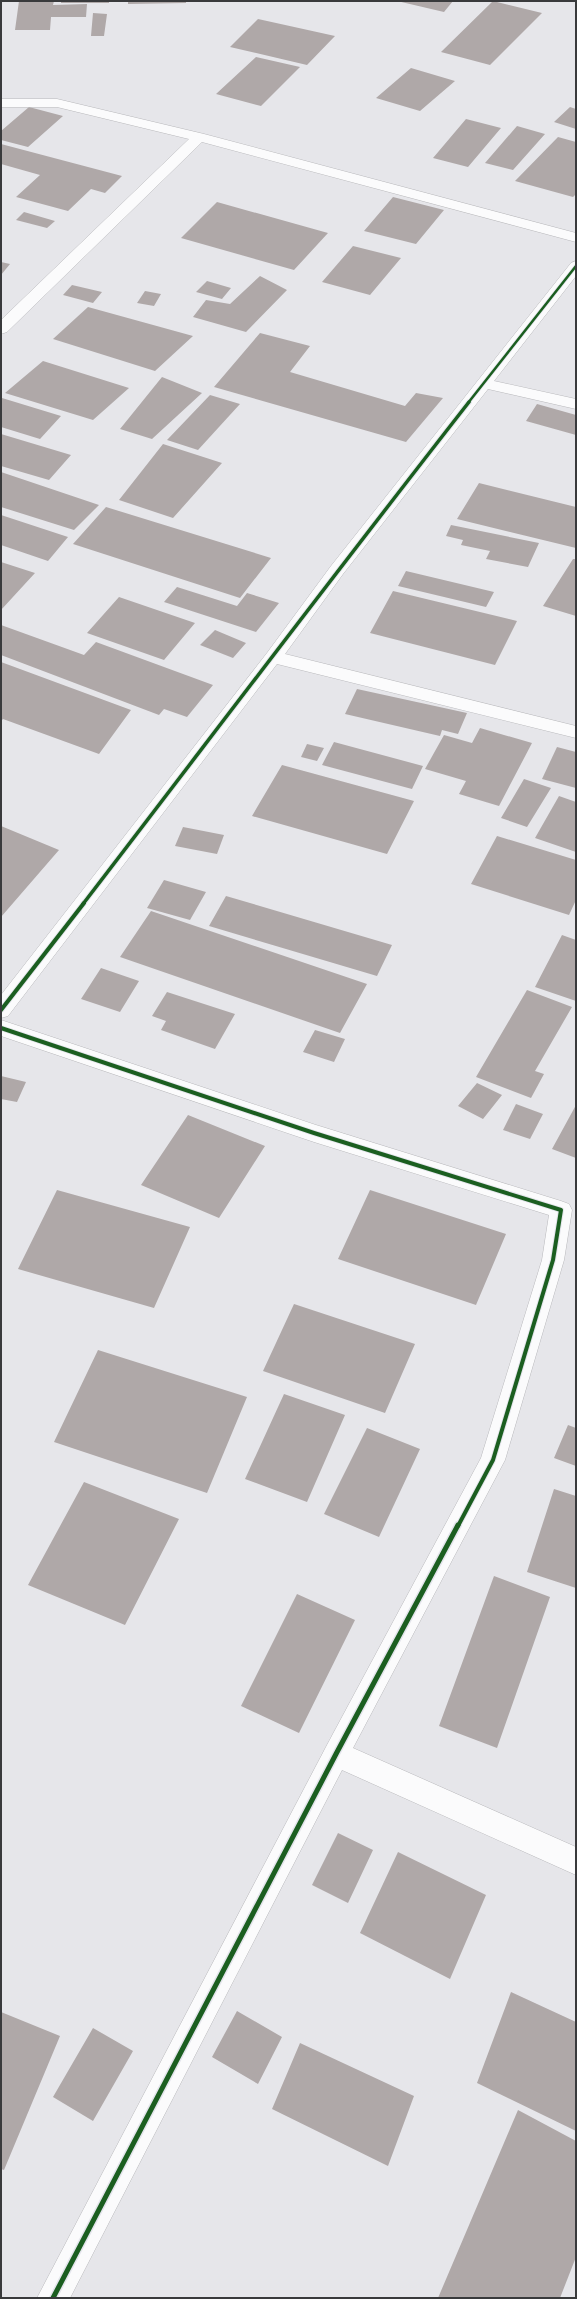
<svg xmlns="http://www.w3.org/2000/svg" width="577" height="2299" viewBox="0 0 577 2299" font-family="'Golos Text',sans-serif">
	<rect width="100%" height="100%" fill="#e6e6ea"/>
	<path fill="#afa8a8" d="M19,1H54L53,5L87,4L86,17H51L50,30H15Z
		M61,1H109V3H61Z
		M128,1H186V3L128,4Z
		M397,1H453L444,12Z
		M493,1L542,13L490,65L441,52Z
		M93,13L107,14L104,36H91Z
		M258,19L335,36L307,65L230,47Z
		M256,57L300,67L261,106L216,94Z
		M411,68L455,81L420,111L376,98Z
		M29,107L63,116L28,147L1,140V131Z
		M570,107L576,109V129L554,122Z
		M466,119L501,128L468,167L433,158Z
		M517,126L545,134L513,170L485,163Z
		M558,137L576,142V194L573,197L515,181Z
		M1,144L122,176L105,193L91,189L68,211L16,197L40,175L1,164Z
		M393,197L444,210L416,244L364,231Z
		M217,202L328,233L294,270L181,238Z
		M24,212L55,221L47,228L16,220Z
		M353,246L401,258L370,295L322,282Z
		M1,262L10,264L1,275Z
		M260,276L287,290L246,332L193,317L206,300L230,304Z
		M207,281L231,288L222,299L196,292Z
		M72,285L102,292L93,303L63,295Z
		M145,291L161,294L154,306L137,303Z
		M88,307L193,336L155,371L53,339Z
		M260,333L310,346L290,372L405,406L416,393L443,398L406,442L214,387Z
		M43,361L129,388L93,420L5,393Z
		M162,377L202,393L152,439L120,429Z
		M210,395L240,404L198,450L167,440Z
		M2,398L61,416L40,439L1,427Z
		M537,404L576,415V435L526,421Z
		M1,434L71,455L49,480L1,466Z
		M163,444L222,463L173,518L119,500Z
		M1,472L99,505L74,530L1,507Z
		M479,483L576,507V548L457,519Z
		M106,507L271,558L240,598L73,544Z
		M1,515L68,537L48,561L1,545Z
		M451,525L539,543L528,567L486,559L490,551L461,545L463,540L446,536Z
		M573,559H576V616L543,606Z
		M1,562L35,573L1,610Z
		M406,571L494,592L486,607L398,586Z
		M177,587L237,606L247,593L279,603L256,632L164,602Z
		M393,591L517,621L495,665L370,633Z
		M119,597L195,623L164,660L87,633Z
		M1,625L84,655L96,642L213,685L187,717L164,709L159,715L1,655Z
		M215,630L246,643L233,658L200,645Z
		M1,662L131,710L99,754L3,719L1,721Z
		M357,689L467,713L458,734L442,730L440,736L345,714Z
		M480,728L532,743L499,806L459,794L466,781L425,769L444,735L472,743Z
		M334,742L423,766L412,789L322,765Z
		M307,744L324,748L317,761L301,757Z
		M557,747L576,752V788L542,779Z
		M282,765L414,801L387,854L252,816Z
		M524,779L551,788L527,827L501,818Z
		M559,796L576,802V852L535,838Z
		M1,826L59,850L1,917Z
		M183,827L224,835L217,854L175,846Z
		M497,836L576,860V900L569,915L471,884Z
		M164,880L206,892L190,920L147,908Z
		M226,896L392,945L377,976L209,926Z
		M151,911L367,984L340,1033L120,957Z
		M562,935L576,940V1001L535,987Z
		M101,968L139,981L120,1012L81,999Z
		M527,990L572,1007L535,1071L544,1074L531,1098L476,1077Z
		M167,992L235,1014L215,1049L161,1030L166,1021L152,1016Z
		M315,1030L345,1039L334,1062L303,1052Z
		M1,1076L26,1082L17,1102L1,1099Z
		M477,1083L502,1095L483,1119L458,1106Z
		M516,1104L543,1114L530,1139L503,1130Z
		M576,1105V1158L552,1149Z
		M188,1115L265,1146L219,1218L141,1185Z
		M57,1190L190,1227L154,1308L18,1269Z
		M370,1190L506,1234L476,1305L338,1259Z
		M294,1304L415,1344L385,1413L263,1371Z
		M98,1350L247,1397L207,1493L54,1442Z
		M284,1394L345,1415L307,1502L245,1479Z
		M568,1425L576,1428V1466L554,1458Z
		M367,1428L420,1449L379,1537L324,1514Z
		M84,1482L179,1519L125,1625L28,1585Z
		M554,1489L576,1496V1588L527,1572Z
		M494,1576L550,1597L497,1748L439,1726Z
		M297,1594L355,1620L299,1733L241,1706Z
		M338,1833L373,1850L348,1903L312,1885Z
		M398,1852L486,1895L450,1979L360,1933Z
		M511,1992L576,2022V2131L477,2083Z
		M237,2011L282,2037L258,2084L212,2057Z
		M1,2012L60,2036L4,2170L1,2169Z
		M93,2028L133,2051L93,2121L53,2097Z
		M300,2043L414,2096L388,2166L272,2109Z
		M518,2110L576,2141V2257L560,2298H438Z"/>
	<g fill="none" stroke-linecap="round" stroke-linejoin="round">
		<g stroke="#b9b9bc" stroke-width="1">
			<path id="street" d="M1,99H57L204,134L576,233V242L202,142L7,332L1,334V320L189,139L57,107H1Z
				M576,261V276L494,381L576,399V409L488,389L343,574L285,654L576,726V738L277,664L8,1016L1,1018V995L267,653L331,566L571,263Z
				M1,1020L316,1125L561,1201L569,1204L572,1210L564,1260L505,1460L353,1748L576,1847V1875L342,1770L70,2298H37L327,1745L481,1458L542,1260L549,1215L314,1142L1,1036Z"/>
		</g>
		<use href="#street" fill="#fbfbfc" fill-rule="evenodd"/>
		<g stroke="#e4e5ec" stroke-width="4">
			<path id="cycleway-far3" d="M468,403L576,266"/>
		</g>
		<g stroke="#e4e5ec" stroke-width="5.5">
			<path id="cycleway-far2" d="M83,904C212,736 339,568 469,402"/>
		</g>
		<g stroke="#e4e5ec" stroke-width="6">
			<path id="cycleway-far1" d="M1,1010L84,903
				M1,1028L314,1133L561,1210L553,1260L493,1460L458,1526"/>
		</g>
		<g stroke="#e4e5ec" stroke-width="8">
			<path id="cycleway" d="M53,2298L336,1754L458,1525"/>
		</g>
		<use href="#cycleway-far3" stroke="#1b5e20" stroke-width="2.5"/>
		<use href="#cycleway-far2" stroke="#1b5e20" stroke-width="3.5"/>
		<use href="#cycleway-far1" stroke="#1b5e20" stroke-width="4"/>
		<use href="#cycleway" stroke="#1b5e20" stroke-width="5"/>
	</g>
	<rect width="577" height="2299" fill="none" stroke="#393a3c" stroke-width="4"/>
</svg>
